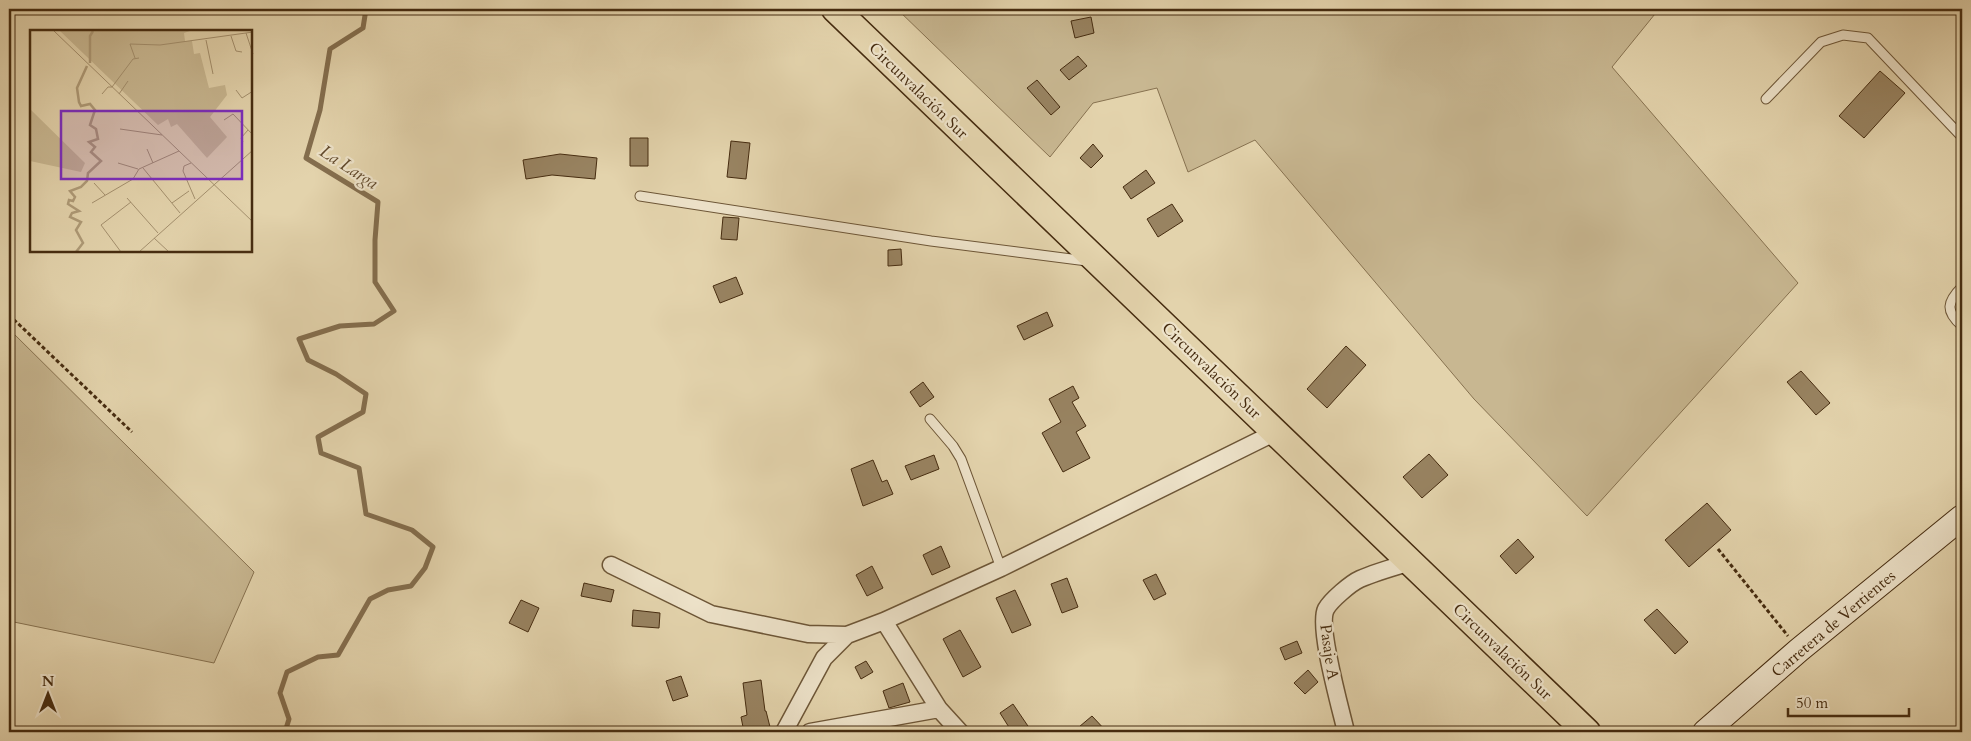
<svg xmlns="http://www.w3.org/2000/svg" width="1971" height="741" viewBox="0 0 1971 741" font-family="Cardo,serif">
	<rect width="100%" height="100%" fill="#e3d3ac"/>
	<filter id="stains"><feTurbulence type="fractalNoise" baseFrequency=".004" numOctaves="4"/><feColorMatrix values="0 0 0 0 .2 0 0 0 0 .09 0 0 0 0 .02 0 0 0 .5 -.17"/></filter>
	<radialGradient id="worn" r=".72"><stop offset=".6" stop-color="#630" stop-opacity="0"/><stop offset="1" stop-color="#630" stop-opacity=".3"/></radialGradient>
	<path fill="#c8b791" stroke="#877250" d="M897,9H1659L1612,67L1798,283L1587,516L1474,399L1255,140L1188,172L1157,88L1093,103L1050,157Z
		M9,329L254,572L214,663L9,621Z"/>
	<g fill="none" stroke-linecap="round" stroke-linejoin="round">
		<path stroke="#846e4e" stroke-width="5" d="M285,732L289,719L280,693L287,672L318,657L338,655L370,599L388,590L411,586L425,568L433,547L412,530L366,514L359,468L321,453L318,437L363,412L366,394L336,374L308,360L299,339L340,326L374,324L394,311L375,282V240L378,202L306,158L320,110L330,49L363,28L366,9"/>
	</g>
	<path fill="#988361" stroke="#462c10" d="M1091,17L1094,33L1075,38L1071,21Z
		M1078,56L1087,66L1069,80L1060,70Z
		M1880,71L1905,93L1864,138L1839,116Z
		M1037,80L1060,107L1051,115L1027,88Z
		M630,138H648V166H630Z
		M731,141L750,143L746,179L727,177Z
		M1093,144L1103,156L1091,168L1080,158Z
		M560,154L597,158L595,179L552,175L526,179L523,160Z
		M1146,170L1155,183L1131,199L1123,187Z
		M1172,204L1183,221L1158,237L1147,219Z
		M723,217L739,218L737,240L721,239Z
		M901,249L902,265L888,266V250Z
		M736,277L743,294L720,303L713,286Z
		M1047,312L1053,326L1024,340L1017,326Z
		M1346,346L1366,365L1327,408L1307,389Z
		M1801,371L1830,403L1816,415L1787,382Z
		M923,382L934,397L920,407L910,392Z
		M1073,386L1079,398L1072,402L1086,426L1076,432L1090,458L1063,472L1042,433L1061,422L1049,399Z
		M1429,454L1448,475L1422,498L1403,477Z
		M934,455L939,469L911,480L905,466Z
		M873,460L882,482L887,480L893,494L863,506L851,469Z
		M1707,503L1731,530L1689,567L1665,540Z
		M1518,539L1534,557L1516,574L1500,556Z
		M941,546L950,567L932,575L923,555Z
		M872,566L883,588L867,596L856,575Z
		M1156,574L1166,594L1154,600L1143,580Z
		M1067,578L1078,607L1062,613L1051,584Z
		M584,583L614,590L611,602L581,596Z
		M1015,590L1031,625L1012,633L996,598Z
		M521,600L539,608L528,632L509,623Z
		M1657,609L1688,642L1675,654L1644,620Z
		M633,610L660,613L659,628L632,626Z
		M960,630L981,667L963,677L943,639Z
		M1297,641L1302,653L1285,660L1280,648Z
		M866,661L873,672L861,679L855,667Z
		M1308,670L1318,682L1305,694L1294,683Z
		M681,676L688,696L673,701L666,681Z
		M761,680L765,711H766L770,727L744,732L741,717L747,715L743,683Z
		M903,683L910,702L889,708L883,691Z
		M1013,704L1032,732H1012L1000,713Z
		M1092,716L1107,732H1073Z"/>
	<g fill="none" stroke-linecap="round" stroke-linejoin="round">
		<g stroke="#6d5637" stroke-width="11">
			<path id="lane" d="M1766,99L1821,42L1843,35L1868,38L1962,137
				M640,196L931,241L1087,261
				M1962,287C1947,302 1945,311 1962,326
				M930,419L953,446L961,459L1001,568"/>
		</g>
		<g stroke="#6d5637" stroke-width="19">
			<path id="street" d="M611,565L711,614L808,634L847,635
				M884,621L939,709L960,732
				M784,732L824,658L847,635L884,621L1001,568L1276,432
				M810,732L939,709
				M1346,732C1341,710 1317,626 1326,609C1331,600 1351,583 1360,579C1376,572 1394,567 1411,562"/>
		</g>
		<g stroke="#462c10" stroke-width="26">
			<path id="secondary" d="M1705,732L1799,650L1962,517"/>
		</g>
		<g stroke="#462c10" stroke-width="29">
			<path id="primary" d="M835,9L1587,732"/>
		</g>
		<path stroke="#462c10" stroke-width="3" stroke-dasharray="4 2.5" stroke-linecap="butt" d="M9,315L132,432
			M1718,549L1788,636"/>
		<use href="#lane" stroke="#ede2c9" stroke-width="9"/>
		<use href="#street" stroke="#ede2c9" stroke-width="16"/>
		<use href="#secondary" stroke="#ede2c9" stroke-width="24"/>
		<use href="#primary" stroke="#e3d3ac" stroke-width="26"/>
	</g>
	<g text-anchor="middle" stroke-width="4.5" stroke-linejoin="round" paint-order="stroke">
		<g font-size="16" fill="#462c10" stroke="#ede2c9">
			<text transform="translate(919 90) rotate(44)" y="6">Circunvalación Sur</text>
			<text transform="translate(1212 370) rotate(44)" y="6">Circunvalación Sur</text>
			<text transform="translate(1833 623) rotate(-40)" y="6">Carretera de Vertientes</text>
			<text transform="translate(1503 651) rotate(44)" y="6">Circunvalación Sur</text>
			<text transform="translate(1330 652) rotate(82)" y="6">Pasaje A</text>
		</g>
		<g font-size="18" font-style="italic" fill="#60482a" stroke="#ede2c9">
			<text transform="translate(349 167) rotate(33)" y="6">La Larga</text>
		</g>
	</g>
	<g transform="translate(30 30)">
		<rect width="222" height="222" fill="#e3d3ac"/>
		<path d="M30,1H160L154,3L155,11H162L164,24L170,23L179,58L195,55L197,65L180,87L197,107L177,128L147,94L141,97L138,89L128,95ZM0,79L55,133L51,142L0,131Z" fill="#c8b791"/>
		<path fill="none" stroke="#ae9a77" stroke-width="2.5" d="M60,33V6L63,1M46,222L53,213L46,200L51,192L40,187L42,183L49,181L38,174L39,170L43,171L45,167L40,161L51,157L57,151L58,143L71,131L61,122L65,117L59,112L68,109L66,99L60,95L65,80L60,74L51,76L49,72L47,58L57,36"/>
		<path fill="none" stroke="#a4906e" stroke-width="1" d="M24,1L223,192M216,3L223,24M201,6L206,21L212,22M176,10L183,44M105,28L100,14L130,15L223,2M206,60L212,68L223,61M72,64L78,57H82L103,29L109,28M89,64L98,51M194,90L203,84L223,105M90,99L132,105M213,112L211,108L218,100M117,119L123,133M88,133L108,139M161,133L154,136L153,141L165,169M113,138L150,183M64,153L75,165M97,168L128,203M62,173L103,149L109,139L149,121M142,173L159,161M124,208L139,222M91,222L71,195L101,172M109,222L223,120"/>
		<path fill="#7b2cbf" fill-opacity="0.15" stroke="#7b2cbf" stroke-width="2.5" d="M31,81H212V149H31Z"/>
		<rect width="222" height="222" fill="none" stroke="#462c10" stroke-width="2.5"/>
	</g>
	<rect width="1971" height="741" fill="none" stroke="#e3d3ac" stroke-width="30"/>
	<rect x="10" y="10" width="1951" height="721" fill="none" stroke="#462c10" stroke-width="2.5"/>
	<rect x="15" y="15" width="1941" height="711" fill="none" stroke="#462c10"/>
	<g transform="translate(48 694)" stroke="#ede2c9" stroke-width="4" paint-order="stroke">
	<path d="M0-4L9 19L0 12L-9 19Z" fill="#462c10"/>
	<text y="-8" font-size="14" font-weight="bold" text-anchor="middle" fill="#462c10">N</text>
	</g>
	<path d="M1788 708v8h121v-8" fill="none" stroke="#462c10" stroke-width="2.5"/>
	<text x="1796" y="708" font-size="15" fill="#462c10" stroke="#ede2c9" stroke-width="4" paint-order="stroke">50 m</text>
	<rect width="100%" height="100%" filter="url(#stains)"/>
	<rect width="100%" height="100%" fill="url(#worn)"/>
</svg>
